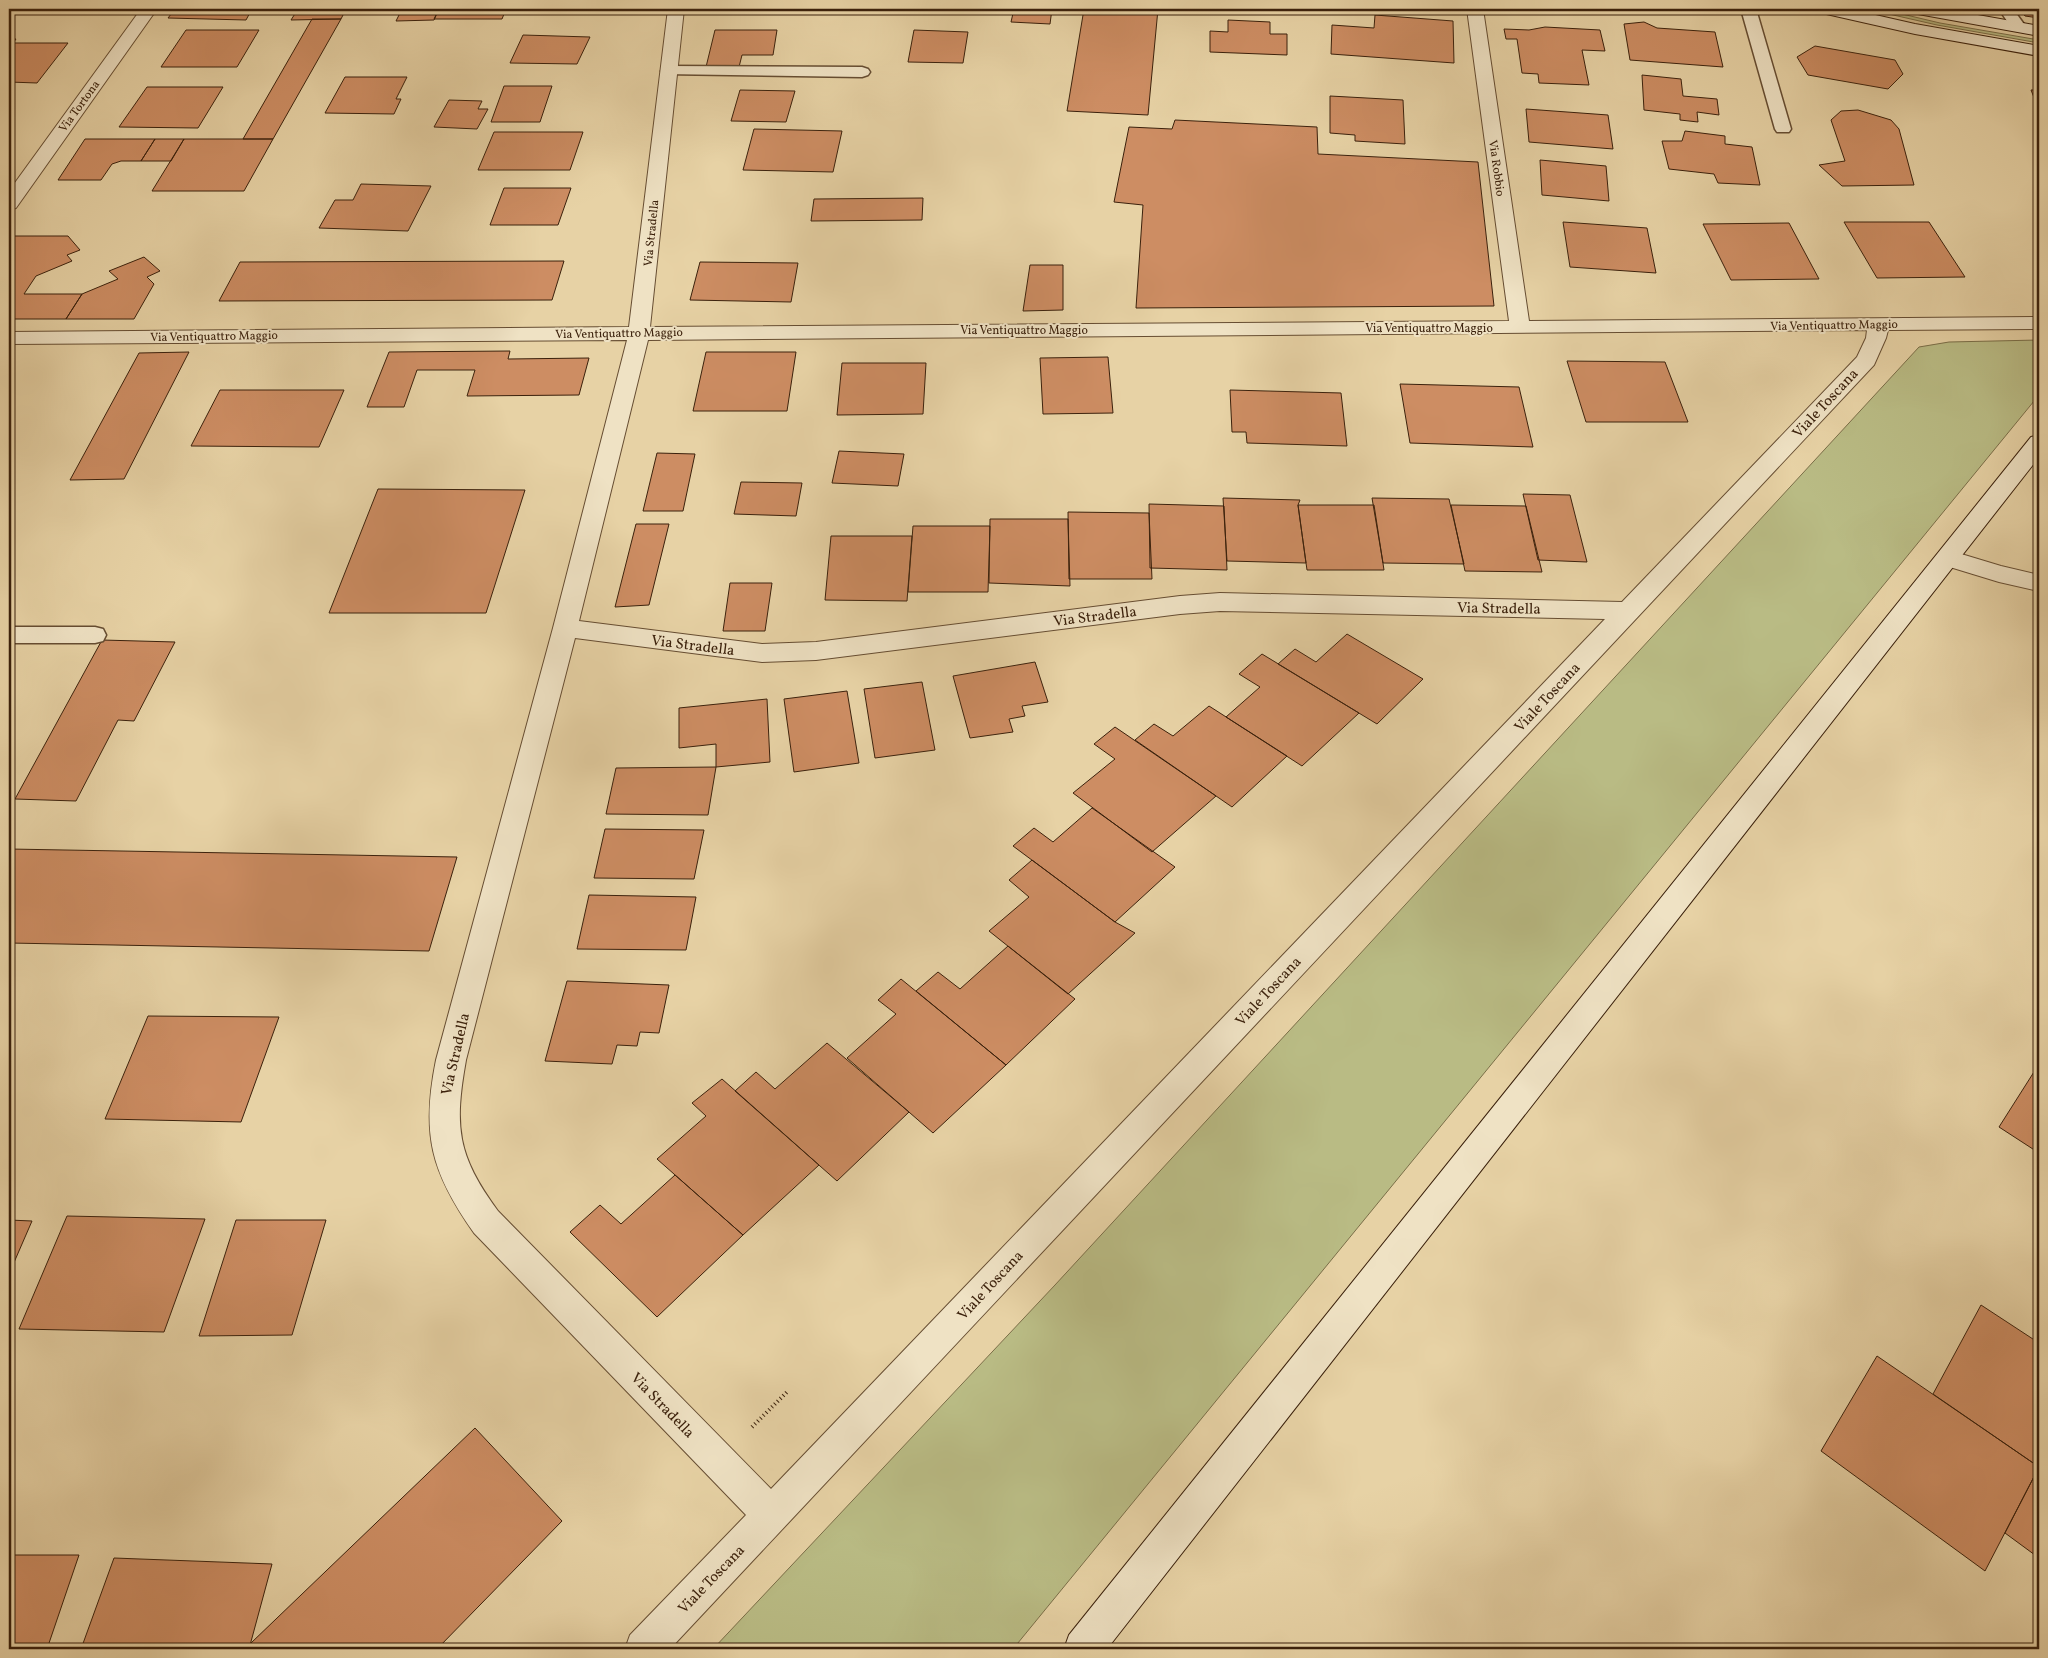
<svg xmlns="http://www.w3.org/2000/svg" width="2048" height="1658" viewBox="0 0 2048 1658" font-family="Vollkorn,serif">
	<rect width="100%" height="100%" fill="#e7d2a5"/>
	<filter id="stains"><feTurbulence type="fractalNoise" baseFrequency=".004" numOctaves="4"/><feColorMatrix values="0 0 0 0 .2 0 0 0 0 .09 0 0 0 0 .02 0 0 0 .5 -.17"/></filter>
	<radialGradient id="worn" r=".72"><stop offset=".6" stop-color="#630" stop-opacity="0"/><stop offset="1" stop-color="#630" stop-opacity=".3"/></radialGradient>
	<path fill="#b9bb84" stroke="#7a6e48" d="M1867,9H1881L1940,23L2039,40V43L1937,25Z
		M2039,340V395L1013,1649H713L1055,1285L1919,347L1949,342Z"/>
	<path fill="#cd8d63" stroke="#3b210c" d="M175,9H252L246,20L168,18Z
		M298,9H346L341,19L291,20Z
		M402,9H439L434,20L396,21Z
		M439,9H506L502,19H434Z
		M545,9H617L616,12L543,13Z
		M1014,9H1052L1050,24L1011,22Z
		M1084,9H1158L1148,115L1067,111Z
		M2020,9H2039V18L2025,16Z
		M1375,15L1453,21L1454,63L1331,54L1332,25L1374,28Z
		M312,19H341L273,139H243Z
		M1228,20L1270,22V34H1287V55L1210,52V31L1228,32Z
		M1644,22L1657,28L1715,32L1723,67L1630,60L1624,24Z
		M1545,27L1600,30L1605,51L1582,50L1589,85L1539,83L1538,74L1522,73L1517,39H1506L1504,29L1529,30Z
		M186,30H259L237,67H161Z
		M715,30H777L773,55H742L739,67H706Z
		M914,30L968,32L963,63L908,62Z
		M523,35L590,37L577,64L510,63Z
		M9,39H16L13,43H68L37,83L9,82Z
		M1815,46L1895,60L1903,74L1888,89L1808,75L1797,57Z
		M1642,75L1681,79L1683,96L1717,99L1719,115L1697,112L1698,122L1680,120V114L1644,110Z
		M345,77H407L396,99H401L394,114L325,113Z
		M504,86H552L540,122H491Z
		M147,87H223L198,128L119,127Z
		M740,90L795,91L786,122L731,121Z
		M2031,90H2039V110Z
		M1330,96L1403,100L1405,144L1355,141V135L1330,133Z
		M449,100L482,101L478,109H488L477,129L434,127Z
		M1526,109L1608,115L1613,149L1529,142Z
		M1858,110L1891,120L1899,129L1914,185L1842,186L1819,165L1845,161L1831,120L1841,111Z
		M1175,120L1317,127L1318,154L1478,162L1494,306L1136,308L1143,205L1114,202L1129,127L1172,129Z
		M754,129L842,131L833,172L743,170Z
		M1685,131L1725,136V144L1752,147L1760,185L1718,183L1714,174L1669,169L1662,141H1682Z
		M494,132H583L570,170H478Z
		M85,139H155L141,161H121L112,164L101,180H58Z
		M155,139H184L171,161H141Z
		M184,139H273L244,191H152Z
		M1540,160L1606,166L1609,201L1542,195Z
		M361,184L431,186L408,231L319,228L335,200H353Z
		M504,188H571L558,225H490Z
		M923,198L922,220L811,221L814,199Z
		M1563,222L1647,228L1656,273L1570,267Z
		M1844,222H1929L1965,277L1877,278Z
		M1789,223L1819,279L1731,280L1703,224Z
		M14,236H68L80,250L67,255L72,261L36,276L24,294H82L66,319H9V244Z
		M144,257L160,271L147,277L154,284L134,319H66L82,294L118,279L109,271Z
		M564,261L552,300L219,301L240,262Z
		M700,262L798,263L791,302L690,300Z
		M1030,265H1063V310L1023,311Z
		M510,351L508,359L589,358L579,395L467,396L475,370H417L404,407H367L389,352Z
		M189,352L124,479L70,480L139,353Z
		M706,352H796L787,411H693Z
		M1108,357L1113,413L1043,414L1040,358Z
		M1567,361L1665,362L1688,422H1586Z
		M842,363H926L923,414L837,415Z
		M1400,384L1519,387L1533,447L1410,443Z
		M220,390H344L319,447L191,446Z
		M1230,390L1341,393L1347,446L1247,443L1246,432H1232Z
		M839,451L904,454L898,486L832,483Z
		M657,453L695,454L683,511H643Z
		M741,482L802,483L796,516L734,514Z
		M378,489L525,490L486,613H329Z
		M1523,494L1570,495L1587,562L1538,560Z
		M1223,498L1300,500L1298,505L1306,563L1227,561Z
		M1372,498L1449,499L1464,564L1383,563Z
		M1149,504L1224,506L1227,570L1150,568Z
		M1298,505H1374L1384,570H1307Z
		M1451,505L1526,506L1542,572L1465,571Z
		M1068,512L1149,513L1152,579H1069Z
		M990,519H1068L1070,586L989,583Z
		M636,524H669L649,605L615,607Z
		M913,526H990L988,592H908Z
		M831,536H912L907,601L825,600Z
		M730,583H772L765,631H723Z
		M1347,634L1423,679L1377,724L1278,664L1295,649L1316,662Z
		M102,640L175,642L134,721L118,720L76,801L15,799Z
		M1262,654L1359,713L1302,766L1226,717L1260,687L1239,674Z
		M1035,662L1048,702L1022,706L1025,716L1009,719L1013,732L970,738L953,676Z
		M922,682L935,750L875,758L864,689Z
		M847,691L859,763L794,772L784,699Z
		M767,699L770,762L716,767V744L679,748V708Z
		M1209,706L1287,756L1232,807L1135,740L1154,724L1173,736Z
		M1115,727L1216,796L1152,852L1073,793L1115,759L1094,744Z
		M716,767L708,815L606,814L616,768Z
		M1092,808L1175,867L1115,922L1013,846L1034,828L1053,842Z
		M605,829L704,830L694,879L594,878Z
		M9,849L457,857L429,951L9,943Z
		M1032,860L1115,922L1135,933L1068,994L989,931L1029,897L1009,880Z
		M589,895L696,897L686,950L577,949Z
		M1008,946L1075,999L1006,1065L916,991L938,972L960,989Z
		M901,979L1006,1065L933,1133L847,1058L896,1014L878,1000Z
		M567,981L669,985L659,1033L640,1032L637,1046L617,1045L612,1064L545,1061Z
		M148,1016L279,1017L241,1122L105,1119Z
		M827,1043L909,1112L837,1181L735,1091L756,1072L775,1089Z
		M2039,1064V1153L1999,1127Z
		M722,1079L819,1165L743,1235L657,1159L706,1116L692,1103Z
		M675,1175L743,1235L657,1317L570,1232L600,1205L621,1224Z
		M67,1216L205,1219L164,1332L19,1329Z
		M9,1220L32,1221L9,1274Z
		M236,1220H326L292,1335L199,1336Z
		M1981,1305L2039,1343V1558L2005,1533L2039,1467L1933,1394Z
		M1877,1356L2039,1467L1985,1571L1821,1451Z
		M475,1428L562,1521L437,1649H256L251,1643Z
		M9,1555H79L47,1649H9Z
		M114,1558L272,1564L249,1649H81Z"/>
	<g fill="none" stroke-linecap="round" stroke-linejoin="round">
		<g stroke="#664d32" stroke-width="3">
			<path id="lane" d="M1741,9H1756L1791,129L1789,132H1777L1775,129Z
				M1999,9H2013L2026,27L2023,30H2013Z
				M669,66L862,67L868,69L870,72L868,75L862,77L663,74L661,71L663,68Z
				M9,627H95L103,629L106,635L103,641L95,643H9Z"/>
		</g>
		<g stroke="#664d32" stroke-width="2">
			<path id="street" d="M141,9H157L16,208L9,210V191Z
				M668,9H684L650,327L1509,321L1467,9H1483L1529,321L2039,317V329L1888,330L1886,338L1874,365L670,1649H625L630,1635L746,1515L474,1233C431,1172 421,1134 436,1060L553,628L627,340L9,344V332L629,327ZM1867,330L1866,338L1857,357L1622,602L1220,593L1180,596L816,642L762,644L579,621L648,340ZM1220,611L1605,619L771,1489L498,1211C457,1155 454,1127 466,1060L575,638L762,662L816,660L1180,614Z
				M1948,550L2001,566L2039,575V591L1999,582L1940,564L1936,558L1940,552Z"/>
		</g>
		<g stroke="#3b210c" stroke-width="2">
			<path id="secondary" d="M1820,9H1849L1915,24L2039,46V56L1915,34L1822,13Z
				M1910,9H1944L2039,26V36L1918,14L1912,13Z
				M2039,435V457L1107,1649H1064L1069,1635L2031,437Z"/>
		</g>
		<path stroke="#3b210c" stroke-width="4" stroke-dasharray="1 3" stroke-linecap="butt" d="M752,1427L787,1392"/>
		<use href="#lane" fill="#efe2c4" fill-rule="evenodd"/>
		<use href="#street" fill="#efe2c4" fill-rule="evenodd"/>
		<use href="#secondary" fill="#efe2c4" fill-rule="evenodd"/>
	</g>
	<g text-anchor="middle" stroke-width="4" stroke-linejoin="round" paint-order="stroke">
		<g font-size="12" fill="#3b210c" stroke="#efe2c4">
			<text transform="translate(79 106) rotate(-54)" y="4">Via Tortona</text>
			<text transform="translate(1497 168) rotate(82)" y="4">Via Robbio</text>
			<text transform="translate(651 233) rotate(-84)" y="4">Via Stradella</text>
			<text transform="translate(1834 325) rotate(-1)" y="4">Via Ventiquattro Maggio</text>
			<text x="1429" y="332">Via Ventiquattro Maggio</text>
			<text x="1024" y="334">Via Ventiquattro Maggio</text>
			<text transform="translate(619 333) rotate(-1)" y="4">Via Ventiquattro Maggio</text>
			<text transform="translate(214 336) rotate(-1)" y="4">Via Ventiquattro Maggio</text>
		</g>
		<g font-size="15" fill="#3b210c" stroke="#efe2c4">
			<text transform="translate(1825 403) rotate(-47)" y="5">Viale Toscana</text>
			<text transform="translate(1499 608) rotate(1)" y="5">Via Stradella</text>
			<text transform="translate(1095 616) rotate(-7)" y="5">Via Stradella</text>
			<text transform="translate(693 645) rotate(7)" y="5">Via Stradella</text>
			<text transform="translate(1547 697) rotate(-47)" y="5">Viale Toscana</text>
			<text transform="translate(1268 991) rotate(-47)" y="5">Viale Toscana</text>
			<text transform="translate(455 1054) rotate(-77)" y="5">Via Stradella</text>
			<text transform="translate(990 1285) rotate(-47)" y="5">Viale Toscana</text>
			<text transform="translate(663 1405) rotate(46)" y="5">Via Stradella</text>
			<text transform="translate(711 1579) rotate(-46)" y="5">Viale Toscana</text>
		</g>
	</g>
	<rect width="2048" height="1658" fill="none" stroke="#e7d2a5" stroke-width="30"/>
	<rect x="10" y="10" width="2028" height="1638" fill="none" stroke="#3b210c" stroke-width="2.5"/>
	<rect x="15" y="15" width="2018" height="1628" fill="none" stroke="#3b210c"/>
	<rect width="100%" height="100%" filter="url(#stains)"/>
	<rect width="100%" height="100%" fill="url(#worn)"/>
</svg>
